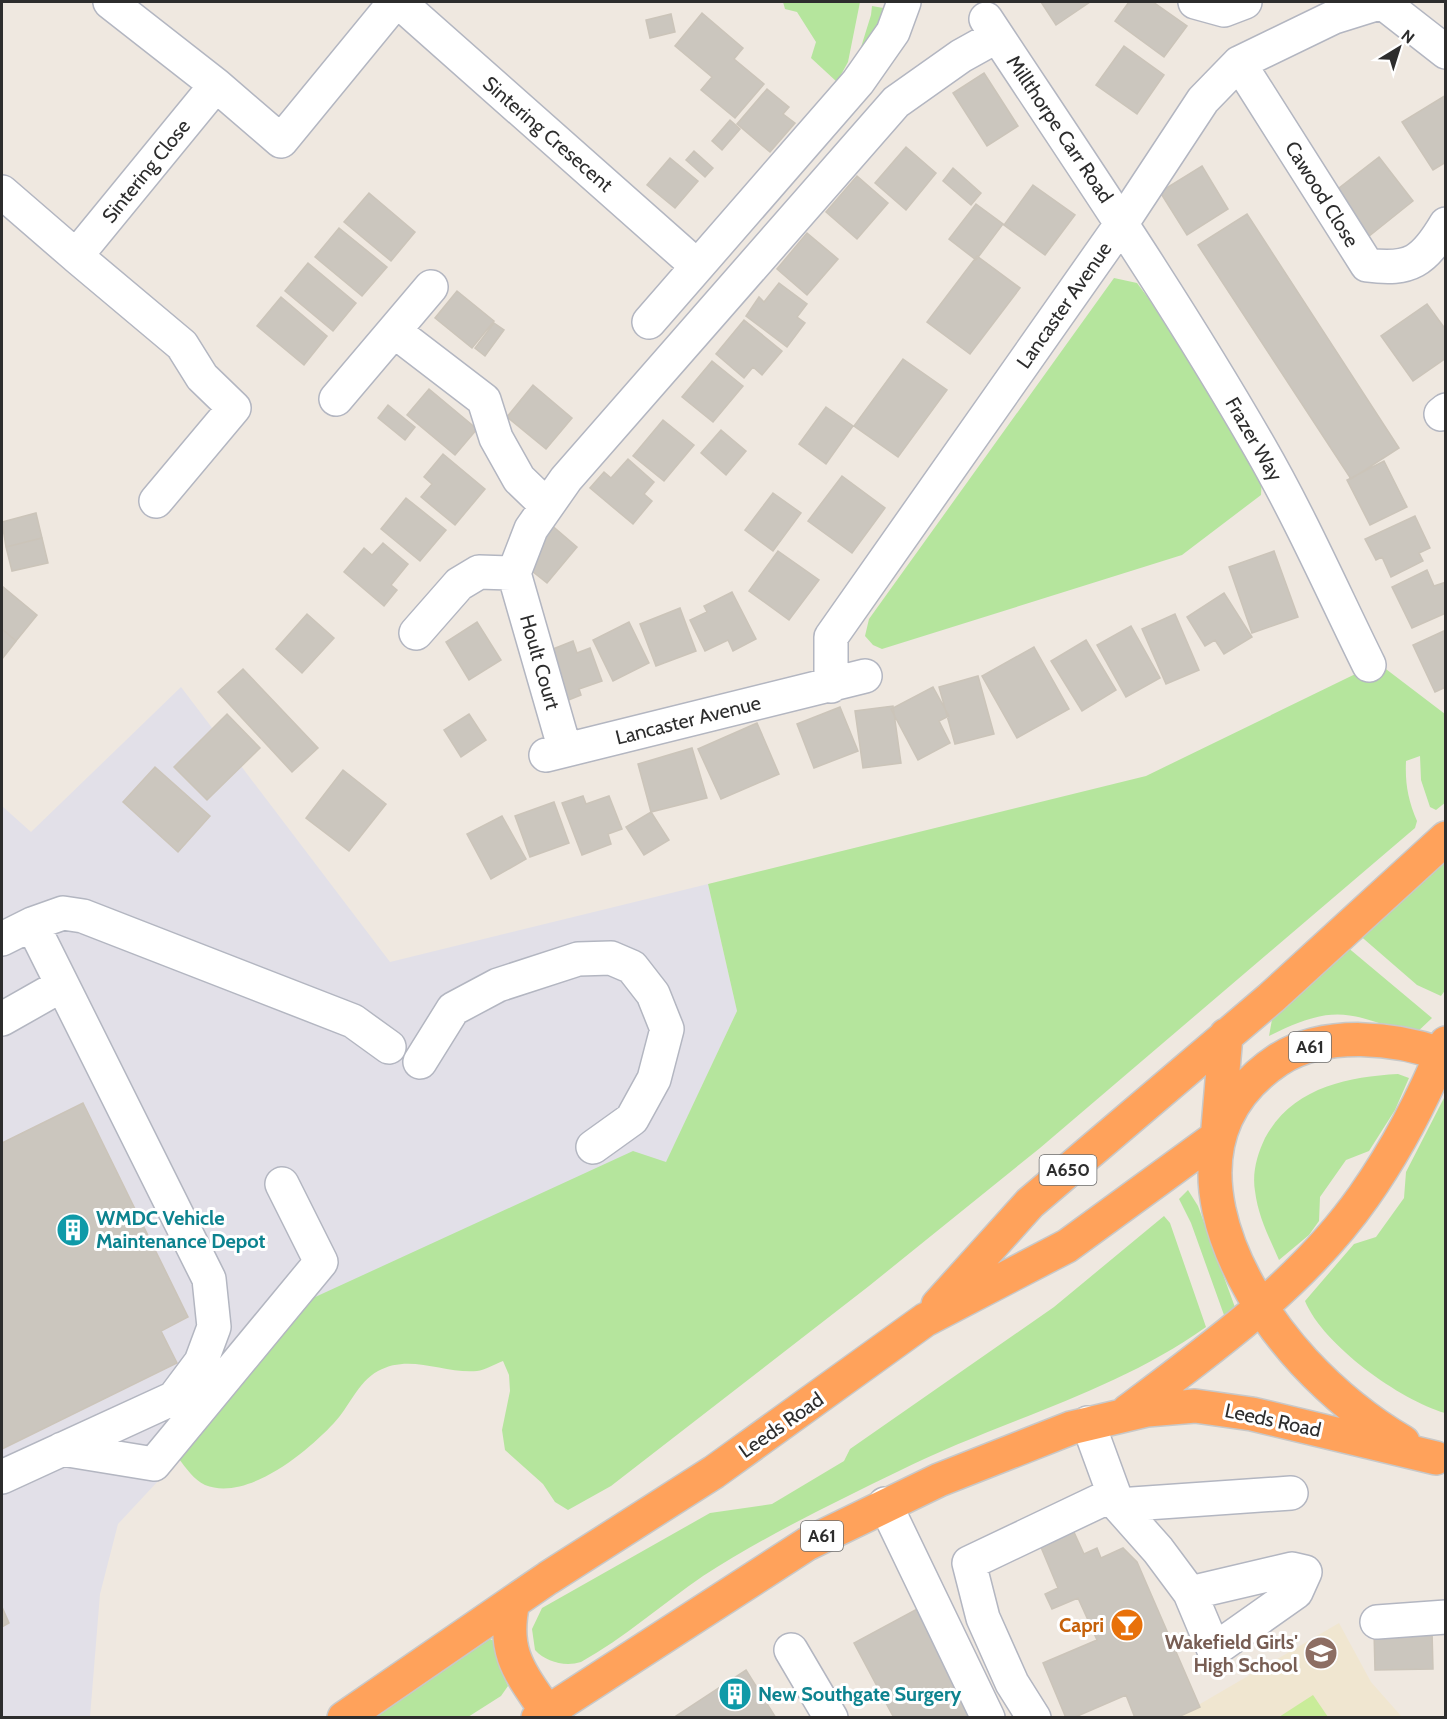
<svg xmlns="http://www.w3.org/2000/svg" width="1447" height="1719" viewBox="0 0 1447 1719" font-family="Cabin,sans-serif">
	<rect width="100%" height="100%" fill="#efe8e0"/>
	<path fill="#e2e0e8" d="M181,687L390,962L708,884L737,1011L666,1163L201,1435L118,1524L100,1594L90,1717H2V806L31,832Z"/>
	<path fill="#f0e6d0" d="M1339,1623L1371,1682L1402,1717L1176,1718Z"/>
	<path fill="#b5e59d" d="M783,2H860L848,62L837,82L811,58L816,42L797,12L785,9Z
		M872,6L889,9L853,73L871,15Z
		M1114,278L1137,283L1149,299L1262,476L1261,495L1182,555L882,649L873,645L865,636L869,619Z
		M1378,663L1445,714L1446,802L1436,810L1430,807L1421,780L1420,756L1406,761C1405,784 1408,800 1417,821L1415,828L1040,1148L869,1286L611,1486L568,1510L555,1502L543,1484L505,1450L502,1430L510,1391L509,1375L503,1361C495,1364 485,1370 477,1371C444,1374 410,1353 378,1371C357,1383 350,1406 334,1423C307,1452 247,1502 205,1485C194,1480 186,1468 179,1459L313,1298L633,1151L666,1162L737,1011L708,884L1146,776Z
		M1445,853L1446,989L1441,996L1417,985L1357,933Z
		M1346,946L1432,1018L1413,1036C1349,1011 1333,1004 1269,1036L1273,1014Z
		M1398,1074L1409,1078L1395,1110L1369,1151L1346,1160L1320,1197L1319,1221L1309,1235L1279,1260C1269,1237 1258,1216 1255,1191C1252,1173 1257,1155 1265,1138C1292,1088 1346,1077 1398,1074Z
		M1445,1096V1413C1400,1400 1323,1345 1305,1301L1354,1244L1376,1237L1404,1198L1406,1172Z
		M1188,1190L1198,1206L1236,1310L1224,1315L1191,1223L1179,1199Z
		M1164,1216L1170,1223L1206,1327C1114,1393 999,1421 899,1471C833,1503 765,1536 703,1576C662,1604 624,1638 581,1662C565,1667 546,1662 535,1650L532,1629L542,1608L710,1513L772,1504L844,1461L850,1449L1054,1307Z
		M490,1639L494,1641L500,1669L508,1686L501,1696L468,1717L374,1718Z"/>
	<path fill="#c9ec99" d="M1313,1695L1328,1717H1279Z"/>
	<path fill="#cbc6be" stroke="#cbc4b9" stroke-width="1.5" d="M1041,2H1090L1056,25Z
		M1129,2H1153L1187,26L1164,57L1115,21Z
		M702,13L743,48L734,59L764,84L735,118L701,90L712,77L675,46Z
		M671,14L675,32L650,38L646,20Z
		M1124,46L1164,75L1137,114L1096,85Z
		M984,73L1018,126L987,146L953,93Z
		M767,89L789,107L783,114L795,123L770,152L737,124Z
		M1446,95V162L1433,170L1402,122Z
		M730,120L740,129L722,150L712,141Z
		M906,147L936,173L906,210L875,183Z
		M694,151L713,168L705,177L686,160Z
		M1379,157L1413,201L1368,237L1334,192Z
		M670,158L698,181L675,208L647,185Z
		M1202,166L1228,209L1187,235L1160,192Z
		M953,168L981,193L971,205L943,181Z
		M857,176L888,203L857,239L826,212Z
		M1033,185L1075,215L1045,255L1004,225Z
		M369,193L415,232L391,261L344,222Z
		M976,204L1003,224L976,260L949,239Z
		M1247,214L1399,448L1351,479L1198,245Z
		M339,228L387,267L362,296L315,257Z
		M807,233L838,259L807,295L777,269Z
		M977,256L1020,288L970,354L927,322Z
		M308,263L356,303L333,331L285,291Z
		M779,283L807,304L797,317L805,323L787,347L746,316L759,297L764,302Z
		M457,291L494,321L472,348L435,318Z
		M281,297L327,336L304,365L257,326Z
		M1427,304L1446,330V358L1413,381L1381,336Z
		M744,320L782,351L762,375L753,367L744,378L716,354Z
		M494,323L504,330L485,356L475,348Z
		M903,359L947,390L898,457L854,426Z
		M712,361L743,386L713,422L682,397Z
		M533,385L572,418L546,449L507,417Z
		M429,389L477,429L455,455L407,415Z
		M388,405L415,427L405,440L378,418Z
		M826,407L853,426L826,464L799,444Z
		M663,420L694,445L664,481L633,456Z
		M721,430L746,451L726,475L701,453Z
		M443,454L485,489L455,525L421,497L432,484L424,477Z
		M628,459L654,482L644,494L652,501L633,524L590,488L604,472L611,478Z
		M1384,461L1407,507L1370,525L1347,480Z
		M842,476L885,508L852,553L808,521Z
		M773,493L801,513L773,551L745,530Z
		M406,498L446,530L420,561L381,529Z
		M36,513L42,538L6,547L2,522Z
		M1415,516L1430,548L1419,553L1423,561L1391,577L1382,557L1376,560L1365,539Z
		M549,523L577,547L547,583L518,560Z
		M42,538L48,563L12,571L6,547Z
		M383,543L408,564L391,585L397,590L384,606L344,572L364,548L372,555Z
		M778,551L819,580L789,620L749,591Z
		M1274,551L1298,617L1252,633L1229,567Z
		M1427,570L1434,586L1446,582V613L1412,628L1392,587Z
		M2,586L37,615L16,641L2,629Z
		M732,592L756,639L733,651L728,640L705,651L690,620L707,612L704,606Z
		M1224,593L1252,637L1224,654L1215,640L1205,646L1187,617Z
		M680,608L696,651L656,666L640,624Z
		M307,614L334,638L302,673L276,649Z
		M1175,614L1199,670L1166,684L1142,629Z
		M477,622L501,660L469,680L446,642Z
		M629,622L649,663L613,681L593,640Z
		M1131,626L1160,678L1126,697L1097,645Z
		M2,629L16,641L2,659Z
		M1446,630V687L1435,692L1413,645Z
		M1086,640L1116,690L1082,711L1051,661Z
		M573,641L577,653L590,648L602,681L579,689L581,695L561,703L543,653Z
		M1034,647L1069,709L1017,738L982,676Z
		M243,669L318,748L292,772L218,692Z
		M978,676L994,734L955,744L939,687Z
		M933,687L949,716L939,721L950,743L918,760L891,709Z
		M893,706L901,763L863,768L855,711Z
		M840,707L858,751L814,768L797,724Z
		M227,714L260,748L207,800L174,767Z
		M469,714L486,740L461,757L444,730Z
		M757,723L779,774L721,799L698,749Z
		M692,748L707,798L651,812L638,764Z
		M155,767L210,816L178,852L123,802Z
		M343,770L386,804L349,851L306,818Z
		M583,796L586,804L609,796L622,829L608,834L611,844L582,855L562,803Z
		M554,802L569,843L530,857L515,816Z
		M651,812L669,840L644,855L626,827Z
		M502,816L526,859L491,879L467,834Z
		M83,1103L188,1317L161,1331L177,1363L2,1449V1143Z
		M1073,1530L1084,1554L1097,1548L1101,1558L1123,1548L1137,1562L1200,1707L1176,1718H1135L1126,1695L1073,1718H1066L1043,1663L1097,1640L1078,1598L1052,1609L1045,1594L1058,1588L1040,1545Z
		M2,1607L9,1623L2,1627Z
		M919,1608L979,1718H894L854,1643Z
		M1432,1631L1433,1669L1375,1670L1374,1632Z
		M746,1670L776,1718H673Z"/>
	<g fill="none" stroke-linecap="round" stroke-linejoin="round">
		<g stroke="#b3b6c1" stroke-width="36">
			<path id="minor" d="M110,2L216,85L281,141L395,2
				M399,2L697,266
				M1195,2L1224,10L1245,2
				M1382,2L1446,52
				M986,19C1079,160 1175,300 1259,446C1300,517 1333,592 1369,665
				M1239,63L1367,265C1411,271 1424,261 1446,224
				M2,192L76,256
				M649,322L858,82L893,32L904,2
				M394,331L484,400L496,438L519,479L547,506
				M336,399L431,287
				M1441,414L1446,410
				M156,501L234,408L202,377L182,345L76,256L216,85
				M416,633L459,584L479,572L514,573
				M831,686V637L1122,223L1203,100L1239,63L1334,17L1382,2
				M565,750L514,573L531,529L566,479L896,102L961,56L997,36
				M546,755L865,676
				M2,939L32,924L63,913L83,916L353,1021L389,1047
				M2,1019L62,985
				M420,1062L453,1009L498,985L578,959L611,958L632,967L653,994L667,1029L654,1079L632,1119L593,1147
				M1088,1423L1118,1505L1158,1550L1190,1593L1214,1650L1296,1592L1305,1572L1292,1569L1190,1593
				M62,1449L154,1464L321,1262L282,1184
				M2,1477L174,1398L201,1362L214,1327L209,1279L32,924
				M885,1504L988,1718
				M1118,1505L1291,1493
				M1377,1622L1446,1617
				M791,1650L831,1718
				M1034,1718L1012,1683L983,1618L969,1563L1114,1494"/>
		</g>
		<g stroke="#c8c8c8" stroke-width="36">
			<path id="highway" d="M1218,1128L1226,1035
				M938,1305L1030,1203L1271,998L1446,838
				M1128,1411C1212,1348 1303,1283 1364,1196C1397,1149 1424,1097 1446,1043
				M1403,1442C1367,1421 1333,1393 1304,1362C1229,1281 1161,1138 1278,1060C1325,1030 1396,1037 1446,1056
				M513,1602C502,1652 519,1671 547,1712
				M344,1718L548,1578L714,1472L925,1320L1067,1246L1218,1136
				M538,1718L807,1544L939,1480L1071,1428L1147,1410L1195,1406L1252,1414L1436,1458"/>
		</g>
		<use href="#minor" stroke="#fff" stroke-width="33"/>
		<use href="#highway" stroke="#ffa25b" stroke-width="33"/>
	</g>
	<defs>
		<g id="building-disc" transform="scale(1.725)"><circle r="9.5" fill="#0f9aa8" stroke="#fff"/><path d="M-4-6H4V6H1V3H-1V6H-4ZM-2.5-4.3h1.7v1.8h-1.7ZM.8-4.3h1.7v1.8H.8ZM-2.5-1h1.7V.8h-1.7ZM.8-1h1.7V.8H.8Z" fill="#fff"/></g>
		<g id="bar-disc" transform="scale(1.725)"><circle r="9.5" fill="#e8710a" stroke="#fff"/><path d="M-6-5H6L.8 .8V4.5H3.5V6h-7V4.5H-.8V.8Z" fill="#fff"/></g>
		<g id="school-disc" transform="scale(1.725)"><circle r="9.5" fill="#8d6e63" stroke="#fff"/><path d="M0-5L7-2L0 1L-7-2ZM-4 1L0 2.5L4 1V4Q0 6-4 4Z" fill="#fff"/></g>
	</defs>
	<g fill-rule="evenodd">
		<use href="#building-disc" x="73" y="1230"/>
		<use href="#bar-disc" x="1127" y="1625"/>
		<use href="#school-disc" x="1321" y="1653"/>
		<use href="#building-disc" x="735" y="1694"/>
	</g>
	<g text-anchor="middle" stroke-width="6" stroke-linejoin="round" paint-order="stroke">
		<g fill="#fff" stroke="#6c6c6c" stroke-width="1.5">
			<rect x="1289" y="1032" width="42" height="30" rx="4.5"/>
			<rect x="1039.5" y="1155" width="57" height="30" rx="4.5"/>
			<rect x="801" y="1521" width="42" height="30" rx="4.5"/>
		</g>
		<g font-size="18" font-weight="bold" fill="#2d2d2d">
			<text x="1310" y="1053">A61</text>
			<text x="1068" y="1176">A650</text>
			<text x="822" y="1542">A61</text>
		</g>
		<g font-size="20" fill="#2d2d2d" stroke="#fff">
			<text transform="translate(1060 129) rotate(56)" y="7">Millthorpe Carr Road</text>
			<text transform="translate(548 134) rotate(41)" y="7">Sintering Cresecent</text>
			<text transform="translate(146 171) rotate(-51)" y="7">Sintering Close</text>
			<text transform="translate(1322 194) rotate(58)" y="7">Cawood Close</text>
			<text transform="translate(1064 305) rotate(-55)" y="7">Lancaster Avenue</text>
			<text transform="translate(1254 439) rotate(60)" y="7">Frazer Way</text>
			<text transform="translate(540 662) rotate(74)" y="7">Hoult Court</text>
			<text transform="translate(688 720) rotate(-14)" y="7">Lancaster Avenue</text>
			<text transform="translate(1273 1420) rotate(12)" y="7">Leeds Road</text>
			<text transform="translate(781 1425) rotate(-35)" y="7">Leeds Road</text>
		</g>
		<g font-size="20" font-weight="bold" fill="#0d838f" stroke="#fff" text-anchor="start">
			<text x="96" y="1225">WMDC Vehicle<tspan x="96" dy="23">Maintenance Depot</tspan></text>
			<text x="758" y="1701">New Southgate Surgery</text>
		</g>
		<g font-size="20" font-weight="bold" fill="#c56008" stroke="#fff" text-anchor="end">
			<text x="1104" y="1632">Capri</text>
		</g>
		<g font-size="20" font-weight="bold" fill="#785e54" stroke="#fff" text-anchor="end">
			<text x="1298" y="1649">Wakefield Girls'<tspan x="1298" dy="23">High School</tspan></text>
		</g>
	</g>
	<rect width="1447" height="1719" fill="none" stroke="#2d2d2d" stroke-width="6"/>
	<g transform="translate(1399 48) rotate(38)" stroke="#ffffff" stroke-width="4.5" paint-order="stroke">
	<path d="M0-4.5L10 22L0 15L-10 22Z" fill="#2d2d2d"/>
	<text y="-9" font-size="16" font-weight="bold" text-anchor="middle" fill="#2d2d2d">N</text>
	</g>
</svg>
